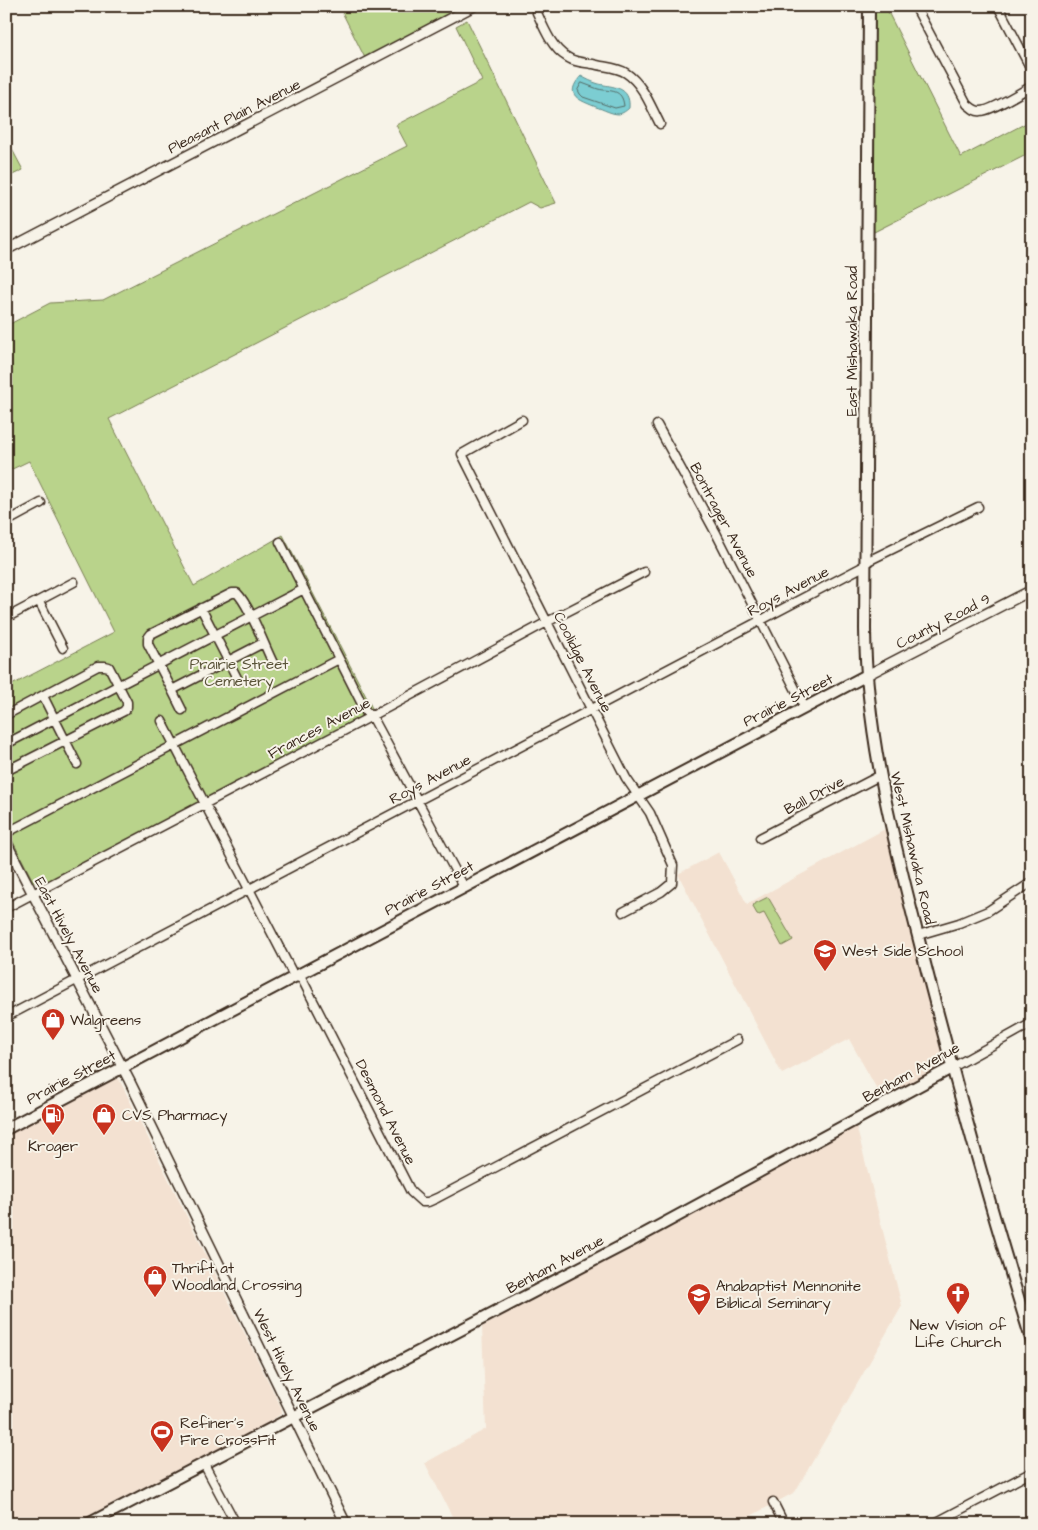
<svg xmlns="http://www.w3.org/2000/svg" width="1038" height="1530" viewBox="0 0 1038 1530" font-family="'Architects Daughter',sans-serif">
	<rect width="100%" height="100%" fill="#f7f3e8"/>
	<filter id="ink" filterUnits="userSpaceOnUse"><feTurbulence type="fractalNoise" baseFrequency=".02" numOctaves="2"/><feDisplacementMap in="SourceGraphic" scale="10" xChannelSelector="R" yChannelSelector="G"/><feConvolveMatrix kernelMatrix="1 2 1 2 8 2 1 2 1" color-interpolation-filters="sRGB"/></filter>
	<g filter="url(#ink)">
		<path fill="#f3e1d1" d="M885,829L941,1053L940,1062L934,1070L883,1100L849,1039L782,1074L678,874L719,852L747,904Z
			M115,1079H119L121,1083L281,1407L282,1413L266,1424L73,1524H6V1136Z
			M856,1125L902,1306L795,1492L736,1524H456L425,1463L486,1429L482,1327Z"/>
		<path fill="#b9d38b" stroke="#7a7e54" d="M339,6H454L456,9L365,58Z
			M875,6H885L961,157L1032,120V152L872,233Z
			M467,20L556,203L540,208L529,202L109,419L194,586L283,535L374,712L45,884L39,885L33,881L6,828V688L114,632L29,461L6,472V326L50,303L103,300L407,146L396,125L482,81L456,26Z
			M6,138L23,170L6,178Z
			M768,897L793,940L782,946L764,913L759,915L757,914L753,907L754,904Z"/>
		<path fill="#7bcdd2" stroke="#618c8a" d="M581,76C586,79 592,82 599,84C612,87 631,86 629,108C626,111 623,113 619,114C611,114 603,109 596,107C580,100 563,96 581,76Z"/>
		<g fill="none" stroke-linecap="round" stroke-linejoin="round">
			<path stroke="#556b66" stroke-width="1" d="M582,83C587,85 593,87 598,89C611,92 622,88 624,106L615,108L583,97L580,94L578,90Z"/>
			<g stroke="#3b2a1e" stroke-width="11">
				<path id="minor" d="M534,6C542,23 550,47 567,57C574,62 584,63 593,64C603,67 617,67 626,73C643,84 651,107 660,124
					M915,6L967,104C971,107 975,112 981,111C991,111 1021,92 1032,86
					M998,6L1032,71
					M522,420L462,454L626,778L650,813L673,865L672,883L661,892L623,912
					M657,425L717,535L805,708
					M6,522L41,503
					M280,542L366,712L372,716L464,887
					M866,562L978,507
					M39,601L63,648
					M201,608L238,680
					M6,618L74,582
					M263,643L172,690L148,644V638L151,634L232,593H237C250,606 264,645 273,663
					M172,690L182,710
					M43,696L77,764
					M6,715L98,666H105L109,667L127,702V707L124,711L6,771
					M162,721L294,976L302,979L411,1192L422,1202H428L437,1198L737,1040
					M6,744L304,589
					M6,833L339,659
					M760,838L881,775
					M6,908L372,716L547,622L644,572
					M918,935L959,923L988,911L1032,882
					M6,1017L866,565
					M953,1067L1032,1023
					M204,1464L236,1524
					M773,1502L784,1524
					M224,1524L233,1519
					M933,1524L1032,1472"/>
			</g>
			<g stroke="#3b2a1e" stroke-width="12">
				<path id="tertiary" d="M6,250L474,6
					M867,675L1032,590
					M6,842L129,1080L346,1524"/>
			</g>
			<g stroke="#3b2a1e" stroke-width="14">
				<path id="secondary" d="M869,6L865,629C866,740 896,849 923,956C956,1085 992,1214 1032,1342
					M6,1129L867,675
					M88,1524L635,1239L953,1067"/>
			</g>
			<use href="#minor" stroke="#f7f3e8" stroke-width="8"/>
			<use href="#tertiary" stroke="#f7f3e8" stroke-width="9"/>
			<use href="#secondary" stroke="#f7f3e8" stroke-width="10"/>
		</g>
	</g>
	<defs>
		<g id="school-pin" transform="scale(1.25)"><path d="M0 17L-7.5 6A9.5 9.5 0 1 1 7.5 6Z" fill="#c8321e" stroke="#f7f3e8"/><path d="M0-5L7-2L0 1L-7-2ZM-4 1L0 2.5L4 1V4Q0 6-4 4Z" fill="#fff"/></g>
		<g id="shop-pin" transform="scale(1.25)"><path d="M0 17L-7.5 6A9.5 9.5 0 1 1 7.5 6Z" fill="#c8321e" stroke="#f7f3e8"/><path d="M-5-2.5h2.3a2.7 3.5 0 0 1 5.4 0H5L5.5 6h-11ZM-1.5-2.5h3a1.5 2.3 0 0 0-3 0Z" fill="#fff"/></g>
		<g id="fuel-pin" transform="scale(1.25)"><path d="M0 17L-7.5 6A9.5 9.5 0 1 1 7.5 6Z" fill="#c8321e" stroke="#f7f3e8"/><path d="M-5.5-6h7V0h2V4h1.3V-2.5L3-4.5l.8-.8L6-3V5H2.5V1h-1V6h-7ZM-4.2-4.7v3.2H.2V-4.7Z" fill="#fff"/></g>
		<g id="church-pin" transform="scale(1.25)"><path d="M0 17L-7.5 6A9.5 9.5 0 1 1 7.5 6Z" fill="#c8321e" stroke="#f7f3e8"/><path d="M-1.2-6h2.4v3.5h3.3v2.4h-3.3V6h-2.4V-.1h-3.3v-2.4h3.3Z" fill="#fff"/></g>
		<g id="university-pin" transform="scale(1.25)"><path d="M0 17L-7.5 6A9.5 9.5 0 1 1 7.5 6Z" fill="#c8321e" stroke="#f7f3e8"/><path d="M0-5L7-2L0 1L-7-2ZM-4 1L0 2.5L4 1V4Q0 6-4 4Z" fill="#fff"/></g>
		<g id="stadium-pin" transform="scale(1.25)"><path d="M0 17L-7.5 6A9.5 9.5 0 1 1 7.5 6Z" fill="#c8321e" stroke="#f7f3e8"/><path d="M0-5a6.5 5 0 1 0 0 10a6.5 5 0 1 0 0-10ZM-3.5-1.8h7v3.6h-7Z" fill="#fff"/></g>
	</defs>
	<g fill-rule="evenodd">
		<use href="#school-pin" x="825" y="951"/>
		<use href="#shop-pin" x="53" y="1020"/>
		<use href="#fuel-pin" x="53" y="1115"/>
		<use href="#shop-pin" x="104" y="1115"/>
		<use href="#shop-pin" x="155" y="1277"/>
		<use href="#church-pin" x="958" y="1294"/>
		<use href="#university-pin" x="699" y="1295"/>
		<use href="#stadium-pin" x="162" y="1432"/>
	</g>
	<g text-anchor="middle" stroke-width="4" stroke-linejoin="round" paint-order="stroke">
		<g font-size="15" fill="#3b2a1e" stroke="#f7f3e8">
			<text transform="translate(234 116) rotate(-27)" y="5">Pleasant Plain Avenue</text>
			<text transform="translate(852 341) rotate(-90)" y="5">East Mishawaka Road</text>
			<text transform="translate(724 520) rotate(62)" y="5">Bontrager Avenue</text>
			<text transform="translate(788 591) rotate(-28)" y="5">Roys Avenue</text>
			<text transform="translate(943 621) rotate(-27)" y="5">County Road 9</text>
			<text transform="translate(583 662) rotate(63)" y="5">Coolidge Avenue</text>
			<text transform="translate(788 700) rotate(-27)" y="5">Prairie Street</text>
			<text transform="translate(319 728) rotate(-28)" y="5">Frances Avenue</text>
			<text transform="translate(430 779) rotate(-28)" y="5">Roys Avenue</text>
			<text transform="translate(814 795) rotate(-28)" y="5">Ball Drive</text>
			<text transform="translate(913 848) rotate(77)" y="5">West Mishawaka Road</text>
			<text transform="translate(429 888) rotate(-28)" y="5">Prairie Street</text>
			<text transform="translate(69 935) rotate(62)" y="5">East Hively Avenue</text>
			<text transform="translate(911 1072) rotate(-29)" y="5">Benham Avenue</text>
			<text transform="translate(71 1077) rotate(-28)" y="5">Prairie Street</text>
			<text transform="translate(386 1112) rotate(63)" y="5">Desmond Avenue</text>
			<text transform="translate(555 1264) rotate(-28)" y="5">Benham Avenue</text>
			<text transform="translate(287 1370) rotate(64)" y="5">West Hively Avenue</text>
		</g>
		<g font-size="15" fill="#5a5439" stroke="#f7f3e8">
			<text x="239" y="669">Prairie Street<tspan x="239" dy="17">Cemetery</tspan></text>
		</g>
		<g font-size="15" fill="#3b2a1e" stroke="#f7f3e8" text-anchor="start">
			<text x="842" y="956">West Side School</text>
			<text x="70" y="1025">Walgreens</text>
			<text x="122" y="1120">CVS Pharmacy</text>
			<text x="53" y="1151" text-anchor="middle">Kroger</text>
			<text x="172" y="1273">Thrift at<tspan x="172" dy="17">Woodland Crossing</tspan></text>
			<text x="716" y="1291">Anabaptist Mennonite<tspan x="716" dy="17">Biblical Seminary</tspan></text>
			<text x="958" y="1330" text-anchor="middle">New Vision of<tspan x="958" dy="17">Life Church</tspan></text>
			<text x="180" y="1428">Refiner's<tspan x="180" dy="17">Fire CrossFit</tspan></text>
		</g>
	</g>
	<rect width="1038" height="1530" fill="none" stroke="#f7f3e8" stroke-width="25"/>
	<rect x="12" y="12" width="1013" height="1505" fill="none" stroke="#3b2a1e" stroke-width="2" filter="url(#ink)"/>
</svg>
